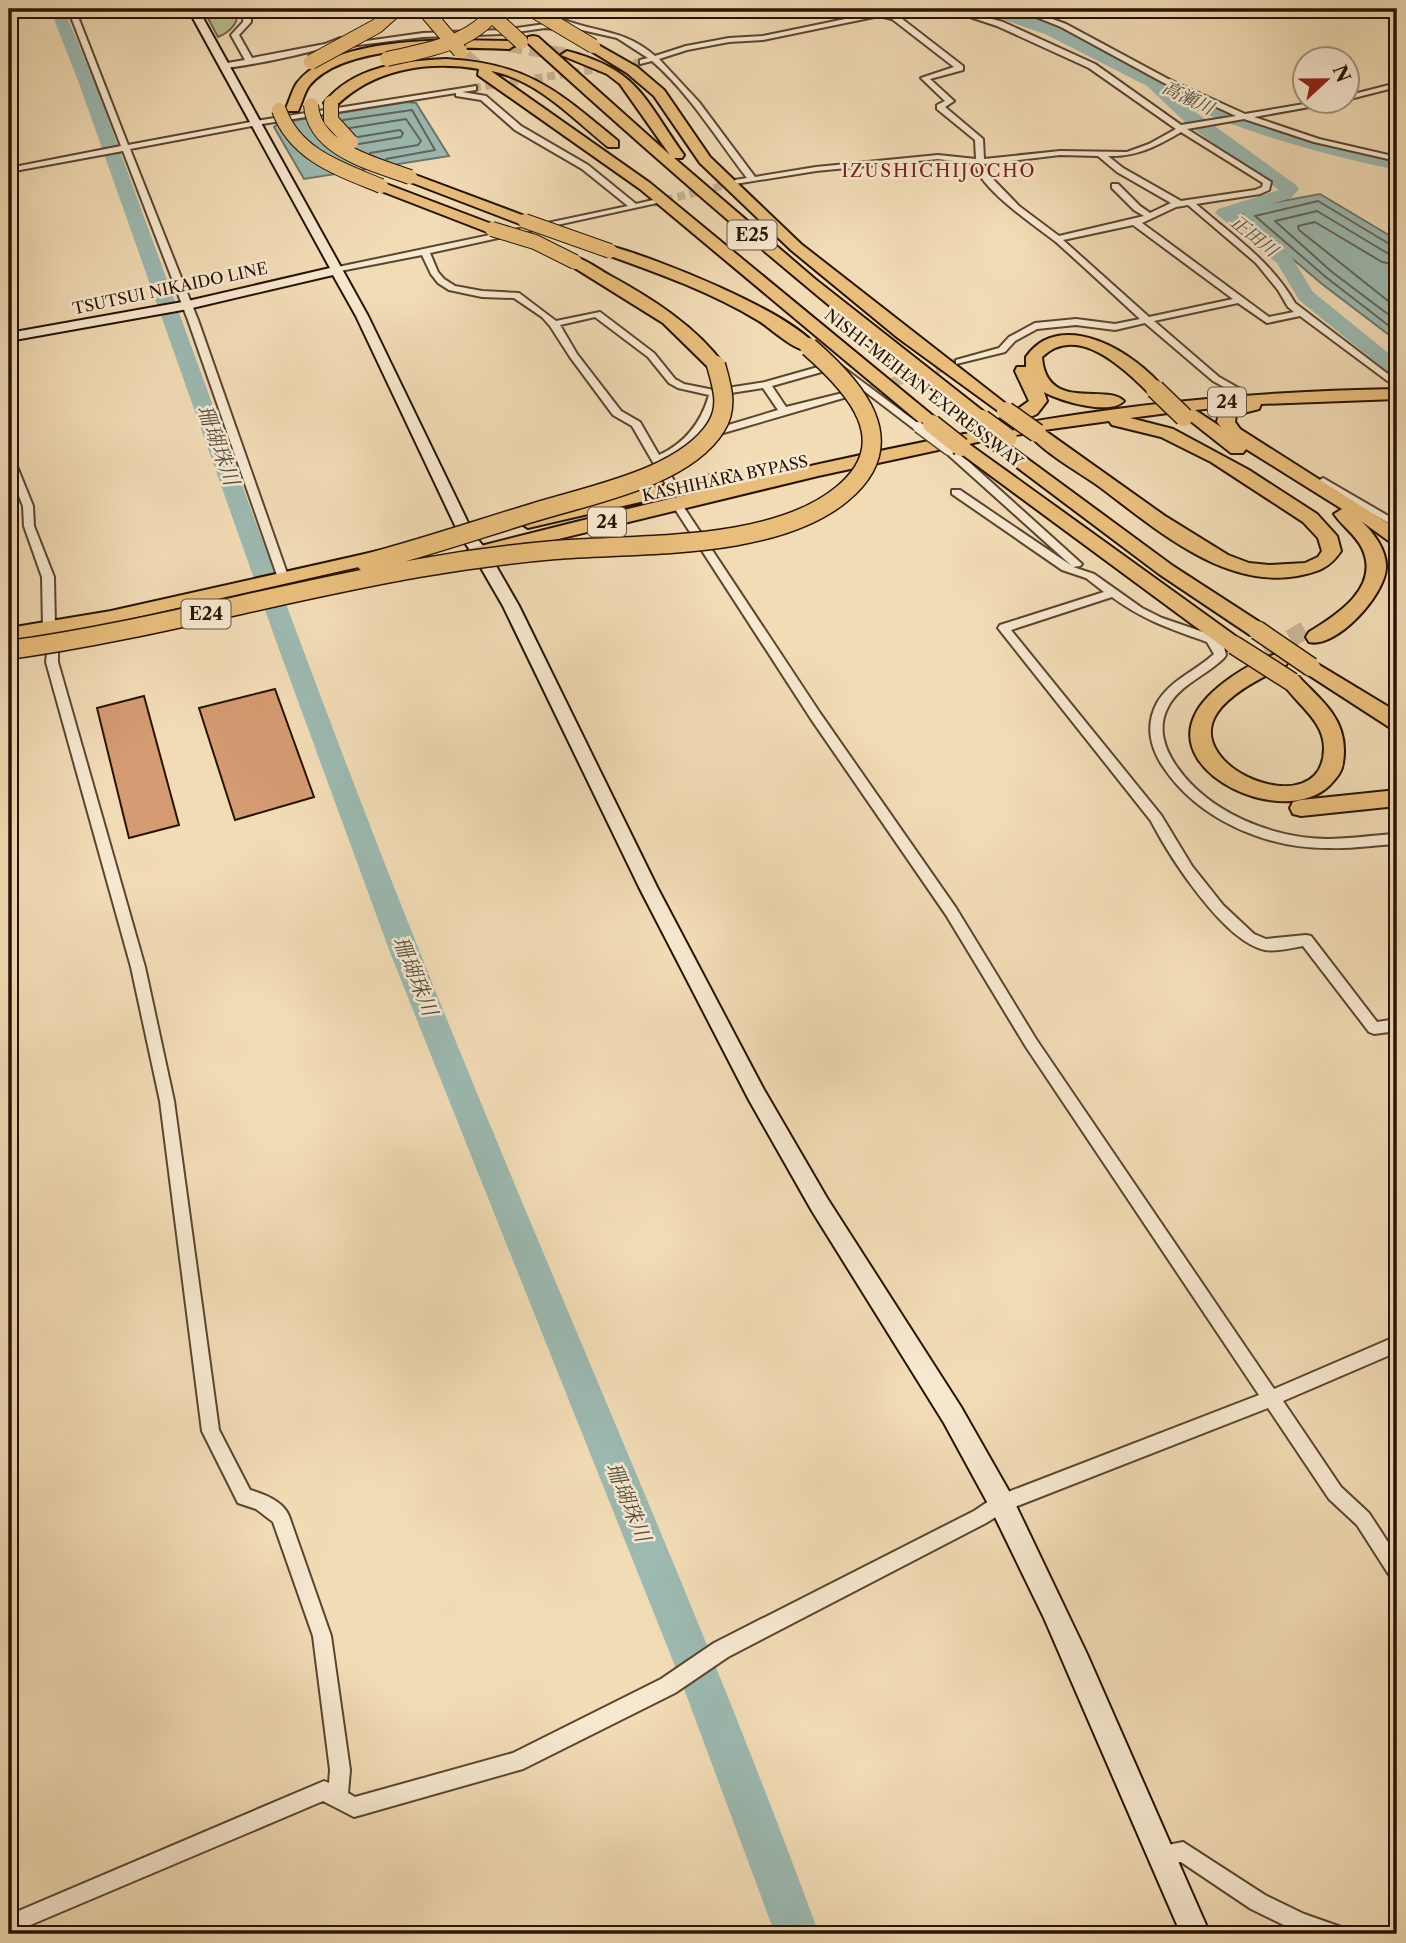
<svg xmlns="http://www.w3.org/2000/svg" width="1406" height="1943" viewBox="0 0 1406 1943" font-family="'Libre Caslon Text','Noto Serif JP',serif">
	<rect width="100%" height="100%" fill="#f2dcb6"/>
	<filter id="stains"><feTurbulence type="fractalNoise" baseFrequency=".00286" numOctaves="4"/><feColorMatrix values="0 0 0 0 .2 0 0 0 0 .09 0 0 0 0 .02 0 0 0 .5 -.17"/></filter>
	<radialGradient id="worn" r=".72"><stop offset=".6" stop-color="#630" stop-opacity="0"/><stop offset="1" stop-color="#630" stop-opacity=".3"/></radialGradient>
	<path fill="#bcc08d" stroke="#726a46" stroke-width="2" d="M203,9H235C242,21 230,32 218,37Z"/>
	<path fill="#9cbab2" stroke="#6d776b" stroke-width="2" d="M407,102L416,103L449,156L304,179L274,127L279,123Z
		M1320,194L1397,240V341L1322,284L1242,216L1245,208Z"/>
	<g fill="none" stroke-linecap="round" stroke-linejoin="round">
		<path stroke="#626659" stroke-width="2" d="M343,120L412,110L435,150L386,159
			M350,128L406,119L421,141L418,145L370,153
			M358,137L400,130L403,133L401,137L359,144
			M1397,246L1391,245L1318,201L1255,216L1327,278L1397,332
			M1397,255L1387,253L1317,211L1275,221L1332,272L1397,321
			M1397,265L1382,262L1315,222L1298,226L1299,230L1397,308"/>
		<path fill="#9cbab2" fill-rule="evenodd" d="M50,9H64L96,86C203,376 306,668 421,955C551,1282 698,1603 819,1934H775L683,1686L391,955L276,641L80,86Z
			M979,9C1051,9 1124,65 1189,94C1256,125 1325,145 1397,160V170C1325,155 1255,136 1187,106L1296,185L1299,189L1291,198L1237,215L1291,256L1313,292L1397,360V376L1390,374L1299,300L1277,263L1215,213L1218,209L1279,190L1188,125L1147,86L1045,34L981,12Z"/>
	</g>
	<path fill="#d59b72" stroke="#271300" stroke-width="2" d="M275,689L314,797L235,820L199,708Z
		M144,696L179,825L129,838L97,708Z"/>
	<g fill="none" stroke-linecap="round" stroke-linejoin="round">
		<path stroke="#c9b492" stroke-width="8" stroke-dasharray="8 4.5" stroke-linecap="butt" d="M473,88L643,62
			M653,203L738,182"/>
		<path stroke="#c9b492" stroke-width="10" stroke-dasharray="10 5" stroke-linecap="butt" d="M864,391L959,362"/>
		<path stroke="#c9b492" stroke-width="14" stroke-dasharray="14 7" stroke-linecap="butt" d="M509,45L567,55
			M465,56L483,72"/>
		<path stroke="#c9b492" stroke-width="18" stroke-dasharray="18 10" stroke-linecap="butt" d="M1266,653L1305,630"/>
		<g stroke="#5a452e" stroke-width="4">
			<path id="street" d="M68,9H75L128,145L262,120L476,86V90L462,92L486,96L521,126L588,165L636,204L653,200L657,203L430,253L438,272L444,279L455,286L482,291L519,293L556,321L600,312L654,353L675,379L684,384L714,390L765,382L825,365H840L923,427L914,429L838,371H825L772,386L786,407L859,389L864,392L713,436H705V432L778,410L763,388L718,395C710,426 692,447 663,461L678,488L677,490H669L632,426L613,415L570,357L550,326L542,317L514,298L482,297L449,290L438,283L431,274L422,255L335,272V268L338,267L628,206L582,169L515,130L481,100L456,96V93L262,124L130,149L198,320L289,579L283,582L279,581L188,320L123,151L9,172V168L121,146ZM595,317L648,357L669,383L678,388L709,395C701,423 685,443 659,455L640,422L621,411L577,354L560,325Z
				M248,9H269L251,13V22L239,35L252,58L325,44L340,38L344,40C329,50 240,68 221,68V64L245,60L231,35L243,22L244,11Z
				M380,9H420L416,11L383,12Z
				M457,9L473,11L500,9L473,15Z
				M946,9H956L1003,22L1095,64L1181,125L1236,116L1164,83L1061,27L1016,9H1025L1066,24L1170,80L1245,114L1316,102H1330L1326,104L1254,117L1319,139L1397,157V161L1314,142L1244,119L1187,129L1271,182L1269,190L1260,194L1196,204C1232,235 1271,261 1295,303L1397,381V388L1300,316L1267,323L1238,303L1154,321L1219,377L1242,390L1244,392L1239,395L1213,381L1145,323L1115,330L1076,325L1037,329L1015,341L1005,352L956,364V360L999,348L1009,337L1035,323L1076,319L1115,324L1140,319C1112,293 1084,267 1056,242C1038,228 976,186 976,164L938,159L816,171L735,184V180L747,178C716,138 690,94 652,61L640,64V60L648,58L617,38L569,27L566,30L545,28L502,34L423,37L342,47L338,45L423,33L502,30L545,24L566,26L558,21L562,19C597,33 624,29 655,56L686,46L729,38L763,36L879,12L897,15L963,66V70L930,79L954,101L945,107L983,139L984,159L1060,151L1127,152L1149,144L1176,129L1089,68L997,26ZM879,16L892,19L954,67L921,78L945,101L937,105V109L975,140L976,159L938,155L816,167L755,177L699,102L659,59L687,50L729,42L763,40ZM1181,132L1263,183L1262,187L1255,190L1181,201L1123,168L1108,156C1137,157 1157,146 1181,132ZM1060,155L1098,156L1117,172L1171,203L1150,213L1140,206L1118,184H1112V188L1134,210L1144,216L1059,236L1019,206L984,170V164ZM1188,205L1256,263L1278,290L1288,307L1294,312L1269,317L1142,223L1176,207ZM1133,225L1233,299L1149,317L1063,240Z
				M1397,83V87L1346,100V96Z
				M949,447L969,462L1082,564L1080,566L1073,567L1094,574L1142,608L1162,618L1215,636L1224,647L1226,655L1224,658C1207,675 1179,685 1168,707C1157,727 1164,749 1177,767C1209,813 1272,838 1327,839C1351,839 1374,835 1397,834V844C1374,845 1351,849 1327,848C1266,848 1199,820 1164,768C1150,748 1145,725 1157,703C1170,680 1196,671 1214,654L1207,642C1171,629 1143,620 1112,597L1011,630L1161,815L1192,866L1223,905L1254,934L1266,939L1306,935L1311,936L1377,1022L1397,1019V1031L1374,1034L1369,1032L1303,946C1290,948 1277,952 1265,950C1224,942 1169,856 1151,821L998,628L1000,625L1104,592L1086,578L1062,570L952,494V490H960L1072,566L945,452L944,450Z
				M9,456L14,459L33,506L34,526L54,577L55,628L49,632L43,628L42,577L24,526L23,506L9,471Z
				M1323,478L1397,521V528L1319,483L1318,481Z
				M678,503L683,506L820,713L956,908L1036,1039L1274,1389L1397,1336V1352L1283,1401L1341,1487L1369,1513L1397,1556V1581L1391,1578L1357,1525L1329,1499L1268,1408L1007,1510L986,1523L728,1657L675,1693L523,1769L354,1817L323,1801L9,1934V1915L324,1781L329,1783L330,1770L313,1636L273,1522L256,1509L238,1503L202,1431L160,1101L131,967L46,662L48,645L52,644L58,648V662L145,967L174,1101L219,1430L250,1490C264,1494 283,1501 289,1516L331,1636L350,1770L348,1793L355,1797L513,1753L661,1679L714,1643L974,1511L995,1497L1259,1395L1026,1047L946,915L811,719L673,506Z
				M1183,1842L1265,1895L1304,1914L1341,1927L1344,1934H1303L1294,1930L1251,1909L1181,1862L1159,1865L1152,1862L1149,1855L1152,1848Z"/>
		</g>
		<g stroke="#271300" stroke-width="4">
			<path id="secondary" d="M188,9H198L368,316L474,535L488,552L519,606L657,887L763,1088L827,1198L961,1407L1010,1493L1087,1654L1210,1934H1181L1044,1618L992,1511L944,1423L812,1211L749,1100L639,887L503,606L473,554L460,536L356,316L333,275L188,309L9,341V333L188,301L330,268Z"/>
		</g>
		<g stroke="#271300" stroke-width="4">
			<path id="highway" d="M533,36L538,37L670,155L620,84L607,74L561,55L567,51C639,70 644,99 684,155L682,158H674L815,279L988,415L991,419L988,423H976C821,303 673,175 528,43V37Z
				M455,40L509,41L515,45L509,49C458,47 344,42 309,86C304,93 302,103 298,111H288L286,108C290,100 292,90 297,83C327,44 410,41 455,40Z
				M593,42L637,67L664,90L710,157L801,244L1015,411L1029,401L1015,371L1017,367H1026V357C1061,307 1136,353 1164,389L1155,394L1149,393C1123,368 1078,323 1042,357C1046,413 1107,383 1124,401C1110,416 1060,401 1044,392L1047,401L1037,414L1013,425C1140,402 1268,391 1397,389V399L1261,404L1259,409L1236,415L1235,422L1240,429L1397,529V544L1390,542L1361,521C1373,532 1387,550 1386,568C1385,595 1336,649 1309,642L1306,637L1309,632C1337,615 1381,587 1362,548C1355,534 1342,526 1334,514L1342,509L1246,449L1243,453H1231L1188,419L1185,415L1191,410L1130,418L1173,429L1249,470L1317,514L1337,536L1341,551C1329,569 1317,572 1297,576C1221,589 1153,526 1097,485C1077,471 1043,452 1028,433L999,438L1173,566L1264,625L1267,630L1264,635H1250L1159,574L982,441L969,444L1241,640L1244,645L1241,650H1227L952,447L818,476L476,559L469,557L466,553L469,549C645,504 822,460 1001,427L995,423L1005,416L898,338L791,250L700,163L654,96L627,73L588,49V43ZM1225,407L1219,413L1217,422L1221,427L1195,410ZM1109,421L1112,425L1161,437L1211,462L1303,522L1318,538L1322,551L1318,557L1305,563L1269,565L1249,563L1228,555L1165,516L1044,430Z
				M446,59C530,64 557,91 618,141V147H608C572,118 538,80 491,71L650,183L938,420L941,424L938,428H926L640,189L478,75L479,69C428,60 373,69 336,106H326L324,103C354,66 402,61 446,59Z
				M410,173L530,218L533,221L530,224H520L405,180L403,177Z
				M381,182L497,226L500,229L492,234L487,232L376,189L374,186L376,183Z
				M610,246C656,258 789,311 817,347L815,351C798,355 773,330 759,321C711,292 658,273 605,254L602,251Z
				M575,257C587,260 598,269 609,275C651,298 696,326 724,365L722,369H710L663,323L570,265L567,262L570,259Z
				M729,471L735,472L738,476L735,480L528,528L519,522L528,516Z
				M387,549L397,555L394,559L111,623L9,641V628L111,611Z
				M1279,653L1286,655L1289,660L1286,665C1263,678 1232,691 1217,713C1180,769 1324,826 1324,748C1324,720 1295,703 1282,682L1285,677H1299C1310,689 1323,700 1332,713C1342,727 1346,745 1343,763C1342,772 1337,777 1330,785C1286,829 1165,776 1195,715C1207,689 1252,661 1279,653Z
				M1311,660L1397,712V729L1389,727L1304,672L1301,667L1304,662Z
				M1397,790V806L1301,816L1293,814L1290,808L1293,802L1301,800Z"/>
		</g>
		<use href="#street" fill="#f7e8d0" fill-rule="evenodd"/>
		<use href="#secondary" fill="#f7e8d0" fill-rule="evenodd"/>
		<use href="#highway" fill="#e9be7b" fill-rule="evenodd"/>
		<g stroke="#5a452e" stroke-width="13" stroke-linecap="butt">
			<path id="street-bridge" d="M918,427L949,450"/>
		</g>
		<g stroke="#271300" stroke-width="16" stroke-linecap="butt">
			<path id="highway-bridge-far1" d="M424,9L460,51
				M485,9L521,42
				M531,9L593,46
				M387,59C427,50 471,44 497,9
				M311,62L377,26L396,9
				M331,103V120L351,142
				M311,105C314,150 374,164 410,177
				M279,110C295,155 340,169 381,186
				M525,221L610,251
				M492,229L535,242L575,262"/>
		</g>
		<g stroke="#271300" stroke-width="21" stroke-linecap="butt">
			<path id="highway-bridge" d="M1155,389L1184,417
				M1006,411L1037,433
				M982,419L1008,438
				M932,424L961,447
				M366,563C423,548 479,529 535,512C589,495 684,478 716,427C729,407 722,386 716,365
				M1257,630L1311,667
				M1234,645L1292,682
				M9,650C147,631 281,592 419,568C464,560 509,554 555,550C640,543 773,551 842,494C905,442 855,387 809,347"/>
		</g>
		<use href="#street-bridge" stroke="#f7e8d0" stroke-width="10"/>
		<use href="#highway-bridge-far1" stroke="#e9be7b" stroke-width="14"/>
		<use href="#highway-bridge" stroke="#e9be7b" stroke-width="18"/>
	</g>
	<g text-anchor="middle" stroke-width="5" stroke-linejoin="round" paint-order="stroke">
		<g font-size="16" fill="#271300" stroke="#f7e8d0">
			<text transform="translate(170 288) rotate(-12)" y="6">TSUTSUI NIKAIDO LINE</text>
			<text transform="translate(924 388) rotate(38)" y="6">NISHI-MEIHAN EXPRESSWAY</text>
			<text transform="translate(725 478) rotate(-12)" y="6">KASHIHARA BYPASS</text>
		</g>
		<g font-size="18" font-style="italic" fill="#504d3e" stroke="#f7e8d0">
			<text transform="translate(1188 98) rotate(26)" y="6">高瀬川</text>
			<text transform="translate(1254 236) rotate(39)" y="6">正田川</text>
		</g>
		<g font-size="18" letter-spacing="2" fill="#7a1f14" stroke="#f7e8d0">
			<text x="939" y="177">IZUSHICHIJOCHO</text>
		</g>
		<g fill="#f7e8d0" stroke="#65533e" stroke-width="2">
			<rect x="727.5" y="220.5" width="49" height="29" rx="5"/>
			<rect x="1208" y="387.5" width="38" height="29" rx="5"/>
			<rect x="588" y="507.5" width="38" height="29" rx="5"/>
			<rect x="181.5" y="599.5" width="49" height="29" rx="5"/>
		</g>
		<g font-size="18" font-weight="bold" fill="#271300">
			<text x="752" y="241">E25</text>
			<text x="1227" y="408">24</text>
			<text x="607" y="528">24</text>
			<text x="206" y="620">E24</text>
		</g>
		<g font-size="21" font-style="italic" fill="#504d3e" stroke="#f7e8d0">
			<text transform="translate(218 445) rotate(70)" y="7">珊瑚珠川</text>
			<text transform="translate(415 976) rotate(68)" y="7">珊瑚珠川</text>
			<text transform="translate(628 1502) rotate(68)" y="7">珊瑚珠川</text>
		</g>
	</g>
	<rect width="1406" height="1943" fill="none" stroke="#f2dcb6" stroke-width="35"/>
	<rect x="10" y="10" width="1385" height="1922" fill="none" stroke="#271300" stroke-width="3.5"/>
	<rect x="18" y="18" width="1371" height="1908" fill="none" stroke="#271300" stroke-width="2"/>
	<g transform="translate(1326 80) rotate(68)"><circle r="33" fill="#f7e8d0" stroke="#a4937d" stroke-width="2"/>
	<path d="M0-5L12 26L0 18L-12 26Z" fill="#8f2418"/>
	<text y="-10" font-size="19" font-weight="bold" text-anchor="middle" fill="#271300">N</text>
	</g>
	<rect width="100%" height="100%" filter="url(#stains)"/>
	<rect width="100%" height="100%" fill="url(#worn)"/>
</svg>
